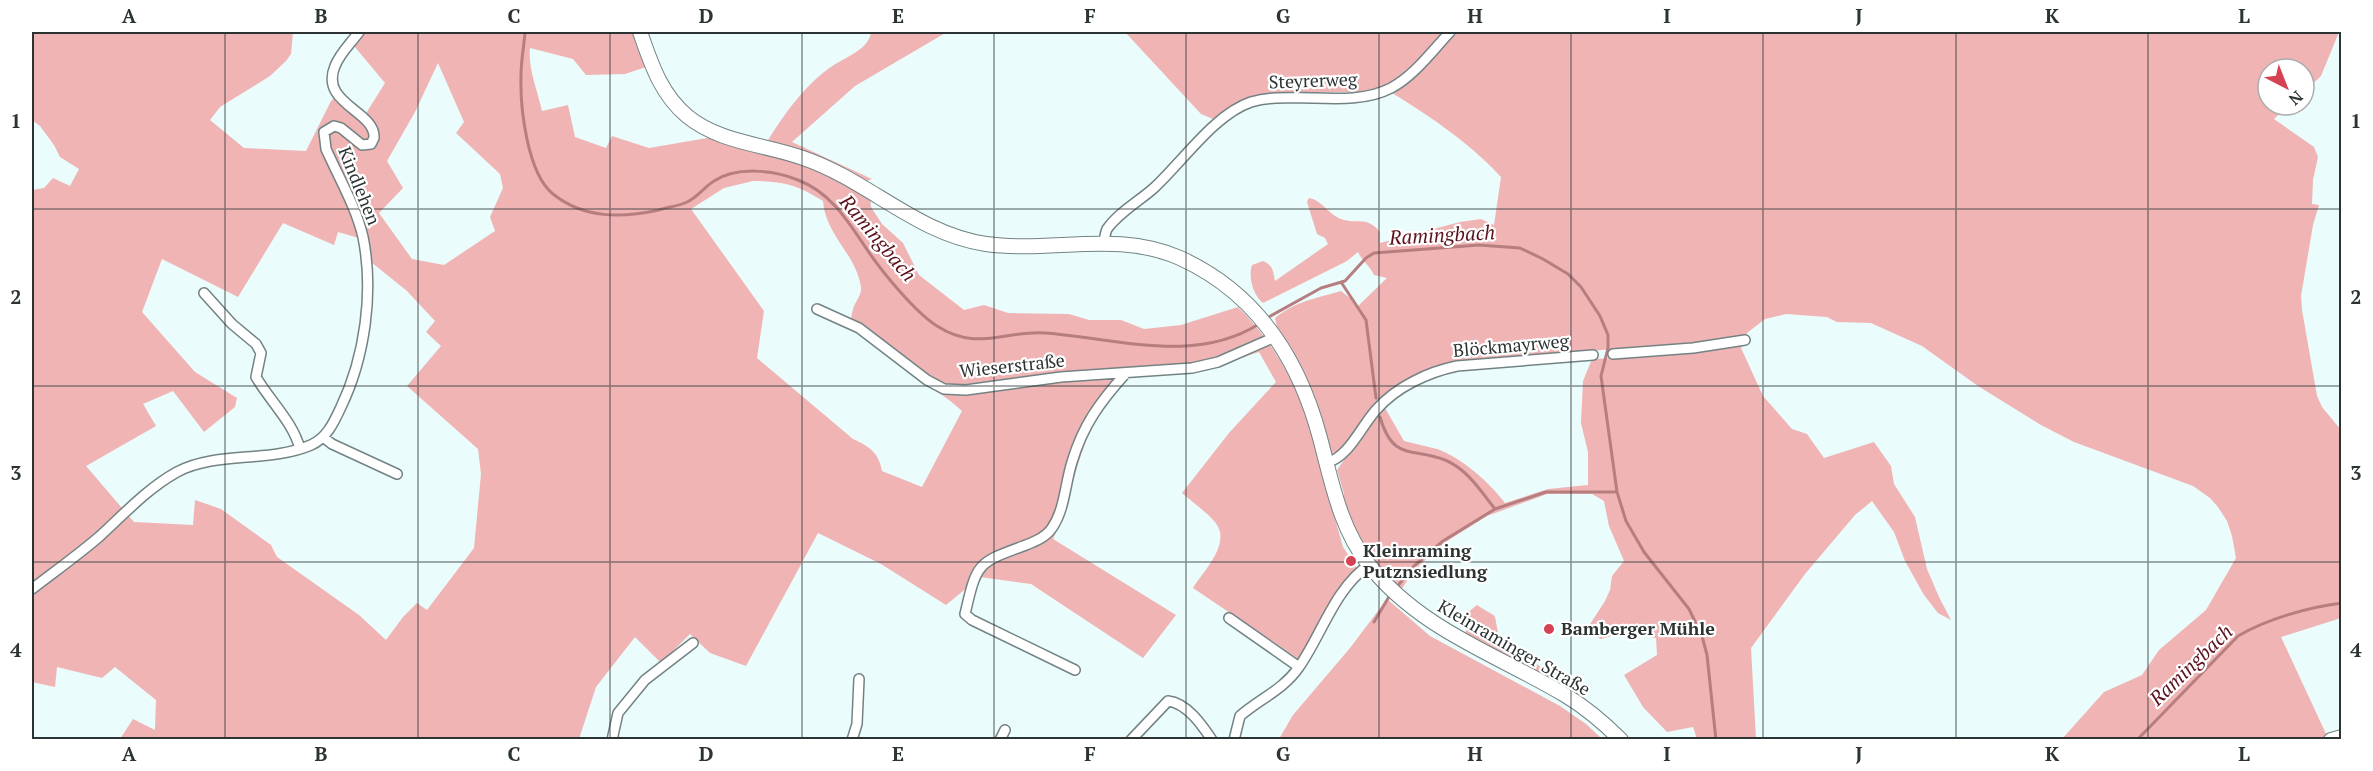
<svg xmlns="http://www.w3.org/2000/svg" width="2373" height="771" viewBox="0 0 2373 771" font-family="'PT Serif',serif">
	<rect width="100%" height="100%" fill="#eafcfc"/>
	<path fill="#f0b4b4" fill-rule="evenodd" d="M32,32H293L291,54L286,61L270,76L220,107L210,120L244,148L306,151L331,101L339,93L365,115L385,83L349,40L355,32H549L557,34L558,32H635L646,67L625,74L586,75L573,59L530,48C528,69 537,89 542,111L568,105L575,137L606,148L612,136L649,148L713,137L802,162L870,196L871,207L882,224L903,243L919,275L964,310L984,305L1008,313L1069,314L1089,320H1121L1144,329L1181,325L1238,307C1267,335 1287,369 1304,407L1343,547L1357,568L1301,657L1297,658L1193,588C1203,572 1230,545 1217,525C1211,515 1192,502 1182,493L1229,433L1276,382L1259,352L1232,361L1126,377C1111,396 1096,413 1088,436C1074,470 1069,506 1053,539L1176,615L1143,658L1031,584L980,577L946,605L881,564L818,533L746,666L710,653L690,634L661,663L635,637L596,687L579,739H120L133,719L155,730L156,700L115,667L102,678L57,667L55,687L32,682V190L44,188L53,178L70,186L79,169L60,157L54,145L40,126L32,120ZM438,63L464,122L456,133L500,174L503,188L490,217L495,231L444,265L412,259L379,213L403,188L387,161L415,112ZM753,181C783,181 798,185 823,201C826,236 856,254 861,287C862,295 855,302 853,309C851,315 851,322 850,328C872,342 892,359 913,375C931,389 945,395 962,411L922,487L882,471C879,453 869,446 853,439L757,358L764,311L691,209L724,188ZM283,223L334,245L338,232L369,241L371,262L407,291L435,321L426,332L441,346L407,386L478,449L481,474L474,548L427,610L417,603L403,617L386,640L359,615L277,557L271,545L221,509L195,500L193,525L134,522L86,466L156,426L143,404L173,391L204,432L235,407L237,398L195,372L142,312L162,259L238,297Z
		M871,32H947L855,86L792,142L872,179L867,181L837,167L767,142C784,114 807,82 834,65C848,56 869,49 871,32Z
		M1125,32H2339L2321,76L2304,92V69H2268V105H2288L2274,119L2314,147L2318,157L2313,180L2312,204L2319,205L2313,225L2301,296L2302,310L2317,396L2322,407L2341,430V618L2281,637L2327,736L2314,740L2062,739L2104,692L2142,675L2159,650L2206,610L2236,558L2232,536L2227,521L2218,507L2210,498L2193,486L2074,442L2041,425L1978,386L1922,346L1871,323L1837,322L1827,317L1786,314L1765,319L1747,333L1741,348L1763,396L1792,429L1807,434L1824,458L1874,442L1891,466L1894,484L1915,517L1927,569L1939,597L1951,620L1938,613L1924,595L1905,561L1894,532L1872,501L1855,515L1805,574L1751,648L1756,739H1697L1693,727L1667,732L1643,707L1624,675L1657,655L1656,638L1642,635L1619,634L1601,639L1585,632L1605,601L1610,590L1612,576L1624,561L1609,526L1604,501L1592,494H1547L1487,516L1444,543L1413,571L1400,592L1393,586L1357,540L1343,498L1344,494L1337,470L1374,416L1385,408L1404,441C1415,444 1426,446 1437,449C1462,458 1489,482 1505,503L1548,489L1588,485V452L1581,423L1583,381L1592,359L1614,358V349L1467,361L1394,391L1343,448L1331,454L1278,332L1275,318C1296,301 1317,298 1341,291L1350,298L1361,313L1362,312L1358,306L1387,278L1374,275C1370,266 1361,260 1358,252L1347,261L1263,303C1253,295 1248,277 1252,265L1263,261C1273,265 1273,271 1275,281L1328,244L1325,238L1317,234L1307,202L1309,198C1322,200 1328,214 1341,219C1358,225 1366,215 1380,232V243L1460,222L1481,219L1494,225L1501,177C1468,141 1424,112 1382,87L1359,92H1281L1245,100L1213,119L1201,114Z
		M1387,599L1430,636L1560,706L1586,724L1602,739H1279L1293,715L1350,648Z
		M1477,605C1501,621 1492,608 1499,636L1550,674L1554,669L1583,699L1582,701L1465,637L1466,630L1457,621Z"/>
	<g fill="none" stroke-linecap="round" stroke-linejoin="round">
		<path stroke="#b77e7f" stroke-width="3" d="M525,32C524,46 521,61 521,75C520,107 527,173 553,194C584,219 622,218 659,210C668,207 679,206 687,202C698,197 704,187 714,181C737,166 774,170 798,180C832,193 849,223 868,251C883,273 915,312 937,326C977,352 1005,330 1045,333C1116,338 1194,365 1259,324
			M1341,282L1366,320L1376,398
			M1267,318L1321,288L1345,281L1366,258L1374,253L1479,245L1520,248L1543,259L1568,274L1581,287L1600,316L1608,335V348L1601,376L1617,492L1626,521L1644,552L1689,609L1702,636L1707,655L1716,740
			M1380,417C1393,462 1412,447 1445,460C1467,469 1480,490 1495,509L1546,492H1617
			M1396,588L1414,566L1443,541L1495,509
			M1374,622L1390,595
			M2137,740L2238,636C2267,619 2309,607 2342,603"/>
		<g stroke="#738384" stroke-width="12">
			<path id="street" d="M1104,242C1105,237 1105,233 1107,229C1119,212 1141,200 1155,187C1183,161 1215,114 1251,102C1271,96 1293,98 1314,98C1339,99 1368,100 1391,88C1414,76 1433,50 1450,32
				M204,293L232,324L256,344L261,353L256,377C270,401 293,422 300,449
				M817,309L859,328L927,380L944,389L966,390L1061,377L1192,368L1218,362L1275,337
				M1613,354L1693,348L1745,340
				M323,437L332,444L397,474
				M1326,463C1349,457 1360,428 1376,410C1396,387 1428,372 1457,366L1593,355
				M32,589C54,572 78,555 100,536C124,514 148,488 177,472C216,451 269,463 311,445C327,438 334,422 341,407C365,357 374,292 363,237C356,207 339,178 326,149L324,132L334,126L341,128L362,145L371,144L374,138C376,111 319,104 335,66C340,53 351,43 359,32
				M1229,618L1299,667
				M1075,670L972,620L965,614C977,562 977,563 1026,545C1036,541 1046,537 1052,528C1065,509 1065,484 1072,462C1083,425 1100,402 1126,373
				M612,740L618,713L645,680L693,643
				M852,740L857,724L859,679
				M1000,740L1005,730
				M1131,740L1168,701C1187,703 1202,725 1212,740
				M1234,740L1240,716C1261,698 1283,690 1299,667C1322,634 1335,588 1369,565"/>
		</g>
		<g stroke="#738384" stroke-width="16">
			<path id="secondary" d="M640,32C651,63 660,93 687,116C720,143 764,144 803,158C868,180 917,234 986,244C1052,253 1117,230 1180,258C1257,293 1299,359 1320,438C1332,483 1340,528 1369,565C1421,630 1496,654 1565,695C1585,707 1604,723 1621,740
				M2331,740L2342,737"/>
		</g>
		<use href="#street" stroke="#fff" stroke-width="9"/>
		<use href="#secondary" stroke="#fff" stroke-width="14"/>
	</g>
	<path fill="none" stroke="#2c3333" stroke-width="1.5" stroke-opacity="0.55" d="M225,32V740M418,32V740M610,32V740M802,32V740M994,32V740M1186,32V740M1379,32V740M1571,32V740M1763,32V740M1956,32V740M2148,32V740M32,209H2342M32,386H2342M32,562H2342"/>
	<g fill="#d34353" stroke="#fff" stroke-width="2">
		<circle cx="1351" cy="561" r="6"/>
		<circle cx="1549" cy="629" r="6"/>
	</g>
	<g text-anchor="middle" stroke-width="4.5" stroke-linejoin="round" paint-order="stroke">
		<g font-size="18" fill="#2c3333" stroke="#fff">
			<text transform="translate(1313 81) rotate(-2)" y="6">Steyrerweg</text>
			<text transform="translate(359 186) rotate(68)" y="6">Kindlehen</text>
			<text transform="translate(1511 346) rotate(-5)" y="6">Blöckmayrweg</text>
			<text transform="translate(1012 366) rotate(-6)" y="6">Wieserstraße</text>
			<text transform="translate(1514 648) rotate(30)" y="6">Kleinraminger Straße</text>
		</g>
		<g font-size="18" font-weight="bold" fill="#2c3333" stroke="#fff" text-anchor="start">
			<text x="1363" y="557">Kleinraming<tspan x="1363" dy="21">Putznsiedlung</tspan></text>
			<text x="1561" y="635">Bamberger Mühle</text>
		</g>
		<g font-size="20" font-style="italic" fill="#5c121c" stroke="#fff">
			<text transform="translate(1442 235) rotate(-3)" y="7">Ramingbach</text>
			<text transform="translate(878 238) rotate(50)" y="7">Ramingbach</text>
			<text transform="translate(2191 665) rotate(-44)" y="7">Ramingbach</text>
		</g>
	</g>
	<rect width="2373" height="771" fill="none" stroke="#ffffff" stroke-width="66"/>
	<g transform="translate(2286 87) rotate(138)"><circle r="28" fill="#ffffff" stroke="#abadad" stroke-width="1.5"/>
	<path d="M0-4.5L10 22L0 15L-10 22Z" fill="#d34353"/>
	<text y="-9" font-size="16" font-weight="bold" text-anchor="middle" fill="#2c3333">N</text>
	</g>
	<rect x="33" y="33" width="2307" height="705" fill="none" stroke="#2c3333" stroke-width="2"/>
	<g font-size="20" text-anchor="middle" font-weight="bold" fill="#2c3333">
		<text x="129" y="23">A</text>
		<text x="321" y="23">B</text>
		<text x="514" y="23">C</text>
		<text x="706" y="23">D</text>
		<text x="898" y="23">E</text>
		<text x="1090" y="23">F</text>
		<text x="1283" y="23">G</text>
		<text x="1475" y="23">H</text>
		<text x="1667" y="23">I</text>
		<text x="1859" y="23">J</text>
		<text x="2052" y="23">K</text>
		<text x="2244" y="23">L</text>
		<text x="16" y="128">1</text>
		<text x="2356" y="128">1</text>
		<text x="16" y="304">2</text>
		<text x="2356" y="304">2</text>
		<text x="16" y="480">3</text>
		<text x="2356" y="480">3</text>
		<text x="16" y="657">4</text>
		<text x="2356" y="657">4</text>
		<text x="129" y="761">A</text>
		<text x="321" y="761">B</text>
		<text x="514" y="761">C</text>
		<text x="706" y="761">D</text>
		<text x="898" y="761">E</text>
		<text x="1090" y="761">F</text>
		<text x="1283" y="761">G</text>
		<text x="1475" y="761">H</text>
		<text x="1667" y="761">I</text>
		<text x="1859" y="761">J</text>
		<text x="2052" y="761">K</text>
		<text x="2244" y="761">L</text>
	</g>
</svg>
